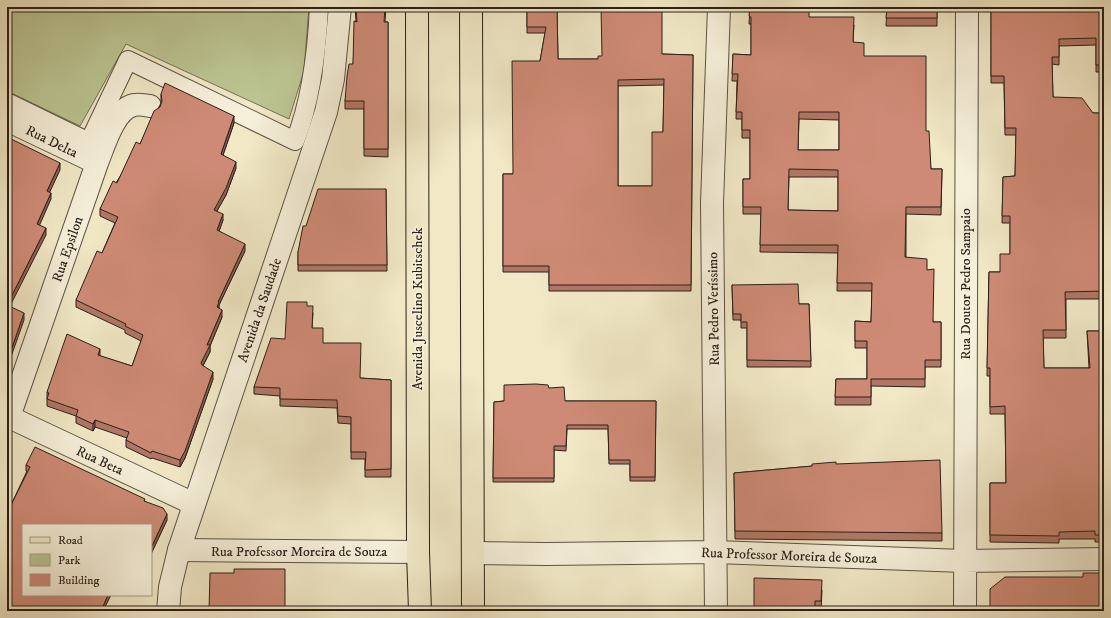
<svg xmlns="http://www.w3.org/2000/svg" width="1111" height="618" viewBox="0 0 1111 618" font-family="'IM FELL DW Pica',serif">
	<rect width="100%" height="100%" fill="#f1e8c6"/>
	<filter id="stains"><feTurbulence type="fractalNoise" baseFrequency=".005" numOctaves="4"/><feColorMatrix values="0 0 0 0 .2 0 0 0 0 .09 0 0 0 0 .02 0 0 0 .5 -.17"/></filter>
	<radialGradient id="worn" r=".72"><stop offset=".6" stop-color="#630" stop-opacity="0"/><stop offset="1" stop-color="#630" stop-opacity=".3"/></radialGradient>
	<path fill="#bcc593" stroke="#747256" d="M7,7H309L304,71L289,119L126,44L80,126L7,91Z"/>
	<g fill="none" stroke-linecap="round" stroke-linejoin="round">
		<g stroke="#5c5244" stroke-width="20">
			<path id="pedestrian" d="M7,102L89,142L128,60L295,141C311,101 317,49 319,7"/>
		</g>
		<g stroke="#5c5244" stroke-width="24">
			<path id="minor" d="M7,120L97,163
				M7,416L194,504
				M9,417L97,163C104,146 114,109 134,105C139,104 145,105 150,106
				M179,550L418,552
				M473,553L546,554L715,552L964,561L1104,559
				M716,611L712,203L719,7
				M965,611L967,7"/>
		</g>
		<g stroke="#5c5244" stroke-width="24">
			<path id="tertiary" d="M168,611L170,587L179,550L326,112L333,79L340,7"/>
		</g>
		<g stroke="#2b2018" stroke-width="24">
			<path id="primary" d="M417,7L418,552L420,611
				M471,7L473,611"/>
		</g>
		<use href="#pedestrian" stroke="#f6f0da" stroke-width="18"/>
		<use href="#minor" stroke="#f6f0da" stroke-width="22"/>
		<use href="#tertiary" stroke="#f6f0da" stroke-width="22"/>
		<use href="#primary" stroke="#f1e8c6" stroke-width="22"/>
	</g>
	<path fill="#b17765" stroke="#2b2018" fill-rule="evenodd" d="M355,7H386L385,22H388V157L364,156V109H345V101L353,64L356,22Z
		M527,7H557L558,59H598L662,54L693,55L691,291H549V272H503V174H513L540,61L545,33H527ZM664,85L663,132L652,186H618V86Z
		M750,7L854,25L853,42L864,56L926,131L931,169H942L941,215L906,214V258L927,270L933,322H941V367H925V387L871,386V405H835L836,379H867V348H855V321L871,322L872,291H837L838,253L760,252L761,214H743V179H750V138H742V119H736L737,81H732L733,54L751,55V24H749ZM799,119L839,120V150H798ZM789,177H838V211L788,210Z
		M887,7H937V26H886Z
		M991,7H1104V72H1096V45L1059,46V65L1052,64L1053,97L1093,113H1104V299H1066V338H1043L1044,368H1089L1087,331H1104V542H1095V539H1059V543L990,542V483H1006L1005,414H990V376H987L989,272H1000L1010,254V223H1002L1003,177L1015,176L1016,135H1005L1004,83H991Z
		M161,94L234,123L223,155L236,168L226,195L217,211L223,220L219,231L245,251L219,305V309L222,317L210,346V352L203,366L213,379L185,458L180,467L152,458L151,459L126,447V440L127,438L95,427L93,431L76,423V416L47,406V392L100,356L132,366L141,341L125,333V330L76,307V300L102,253L115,223L100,216V209L140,144L161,103Z
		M386,189L387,271H298V252L306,226Z
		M732,285L799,304H809L811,367H747V328H741V320H733Z
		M307,306L313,313L312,328L323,343L360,378L391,380V477H365V459H351V424L338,423L337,408L280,406V396L254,394V387Z
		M549,388L565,401H656L655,481H630V464H609L608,429H567L566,451L554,450V482H493L494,402L504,401Z
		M836,464L942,533V541L735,539L734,473Z
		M26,465L145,501L167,520L151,554V525H23L103,611H7V504L11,505L27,471H26Z
		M822,590L821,611H754Z"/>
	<path fill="#906153" stroke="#2b2018" d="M234,116V123L221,161V154Z
		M236,162V168L226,195L214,216V210Z
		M60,163V170L47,198V191Z
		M51,193V199L37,231V224Z
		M223,214V220L217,237V230Z
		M46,228V235L7,312V305Z
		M245,244V251L219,305V309L217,307L218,302Z
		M222,310V317L210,346V352L201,369V363L207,345Z
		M24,313V320L7,368V362Z
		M100,349V356L98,362V355Z
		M213,372V379L185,458L180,467V460Z
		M95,420V427L93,431V424Z
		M167,514V520L151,554V548Z
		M108,595H111L103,611H101Z"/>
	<path fill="#ce8a76" stroke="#2b2018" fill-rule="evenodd" d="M356,7H385L384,22H388V149H364V101H345L347,76L349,64H353L354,21L357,22Z
		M527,7H557L558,59H598V56H602L601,7H662V54L693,55L691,285H549V266H503V174H513L512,61H540L546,27H527ZM664,79L663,132H652V186H618V80Z
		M750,7H809V17H854L853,42L864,43V56H926V131H929L931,169H942L941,207H906L905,257L927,259V270L934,269L933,322H941V360H925V379H871V397H835L836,379H867V341H855V321L871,322L872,283H837L838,245H760L761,207H743V179H750V130H742V112H736L738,74H732L733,54L751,55V17L749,16ZM799,112H839V150H798ZM789,169L838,170V211L788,210Z
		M887,7H937V18H886Z
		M991,7H1104V65H1096V38L1059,39V57H1052L1053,97L1082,98L1093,113H1104V291L1065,292L1066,330H1043L1044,368H1090L1087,331H1104V535H1095V531L1059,532V536L990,535V483H1006L1005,406L990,407V368H987L989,272H1000V254H1010V216H1002L1003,177L1015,176L1016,128H1005L1004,76H991Z
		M165,83L234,116L221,154L236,162L226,188L214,210L223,214L217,230L245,244L218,302H219L217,307L222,310L207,345H210L201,363L202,365L213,372L185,451L180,460L152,451L151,453L126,440L129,432L95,420L93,424L76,416L78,410L47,399L49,393L47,392L67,334L100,349L98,355L132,366L143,335L125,326L126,324L76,300L97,251L102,253L118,217L100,209L113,181L117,183L136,142L140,144L154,111L160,107L162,101L161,94Z
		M7,137L60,163L47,191L51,193L37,224L46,228L7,305L24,313L7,362Z
		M318,189H386L387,265H298V252L303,226H306Z
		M798,284L799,304H809L811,361L747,360V322H741V314H733L732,285Z
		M287,302H307V306H313L312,328H323V343H361L360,378L391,380V469L365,470L366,452H351V417L338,416L337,400L280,399V388L254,387L271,338L285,339Z
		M536,384L548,385L549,388L564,387L565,401H656L655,477H630V460H609L608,425H567L566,446H554V478H493L494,402L504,401V385Z
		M35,447L145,499L144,501L163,508L167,514L151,548V525H23V595H108L101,611H10L7,610V504L11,505L30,467L26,465Z
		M940,460L942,533L735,531L734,473L812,466V464L836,462V464Z
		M234,569H285V611H209L210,573H234Z
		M1083,573H1104V611H990V589L1005,577H1083Z
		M754,578L822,580L821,601H815V611H754Z"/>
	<g text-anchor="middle" stroke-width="3" stroke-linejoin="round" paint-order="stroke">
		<g font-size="14" fill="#2b2018" stroke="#f6f0da">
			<text transform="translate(52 141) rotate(26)" y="5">Rua Delta</text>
			<text transform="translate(67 249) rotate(-71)" y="5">Rua Epsilon</text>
			<text transform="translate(965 284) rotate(-90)" y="5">Rua Doutor Pedro Sampaio</text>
			<text transform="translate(417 309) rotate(-90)" y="5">Avenida Juscelino Kubitschek</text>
			<text transform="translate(713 309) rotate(-91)" y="5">Rua Pedro Veríssimo</text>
			<text transform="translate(259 310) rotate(-71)" y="5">Avenida da Saudade</text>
			<text transform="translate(100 460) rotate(25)" y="5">Rua Beta</text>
			<text x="299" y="556">Rua Professor Moreira de Souza</text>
			<text transform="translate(789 555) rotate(2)" y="5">Rua Professor Moreira de Souza</text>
		</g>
	</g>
	<rect width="1111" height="618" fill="none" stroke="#f1e8c6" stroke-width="24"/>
	<rect x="8" y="8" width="1095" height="602" fill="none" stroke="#2b2018" stroke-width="2"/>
	<rect x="12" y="12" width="1087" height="594" fill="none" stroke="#2b2018"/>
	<rect x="22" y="524" width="130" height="72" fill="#f6f0da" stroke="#a59d8c"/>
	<rect x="30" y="537" width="20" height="6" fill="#f1e8c6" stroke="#a59d8c"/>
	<text x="58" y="544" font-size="12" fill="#2b2018">Road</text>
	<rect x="30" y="554" width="20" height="12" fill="#bcc593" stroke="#a59d8c"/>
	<text x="58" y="564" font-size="12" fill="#2b2018">Park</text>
	<rect x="30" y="574" width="20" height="12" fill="#ce8a76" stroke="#a59d8c"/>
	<text x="58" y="584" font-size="12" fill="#2b2018">Building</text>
	<rect width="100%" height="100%" filter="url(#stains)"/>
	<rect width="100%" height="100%" fill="url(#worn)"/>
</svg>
